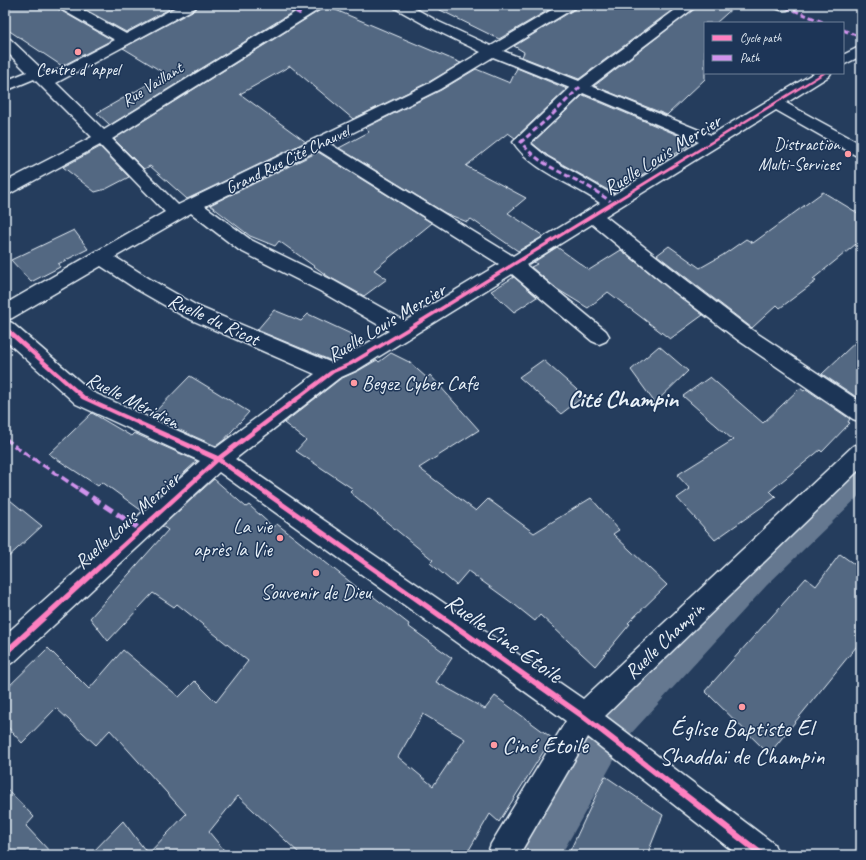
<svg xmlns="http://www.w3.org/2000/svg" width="866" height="860" viewBox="0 0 866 860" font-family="Caveat,sans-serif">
	<rect width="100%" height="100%" fill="#253d5d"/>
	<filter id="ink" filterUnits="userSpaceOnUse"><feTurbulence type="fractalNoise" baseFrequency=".025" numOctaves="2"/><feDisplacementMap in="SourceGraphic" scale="8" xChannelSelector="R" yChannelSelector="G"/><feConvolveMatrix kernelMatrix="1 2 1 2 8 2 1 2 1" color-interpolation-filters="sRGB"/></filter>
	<g filter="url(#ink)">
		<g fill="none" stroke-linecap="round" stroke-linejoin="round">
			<path fill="#657890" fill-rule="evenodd" d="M861,459V494L767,585L626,739L561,855H515L522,840L598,711L743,561L850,463Z"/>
		</g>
		<path fill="#536782" stroke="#e8f1f8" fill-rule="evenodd" d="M5,5H56L58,9L112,40L62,66L5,28Z
			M77,5H177L126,32Z
			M198,5H304L110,125L97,113L166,74L123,48L196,9Z
			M324,5L461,63L429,82L353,119L290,66L240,94L306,142L187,199L150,166L144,169L114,139L322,9Z
			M430,5H557L499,39Z
			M577,5H679L579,79L522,57L524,52L514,46L575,9Z
			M699,5H736L716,23H705V79L667,115L594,86Z
			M517,68L567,89L515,138L508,133L466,166L526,198L508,213L542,235V237L518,251L471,219L467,222L445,213L339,148L369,132L365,128L441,90L476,69L510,83Z
			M583,95L694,142L613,193L548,156L532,143Z
			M100,147L129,177L106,189L95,192L63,167Z
			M318,152L432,223L374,270L387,279L364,296L329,277L279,241L275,246L250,236L210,205Z
			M823,192L861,215V240L813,279L816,281L780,308L777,305L752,328L657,255L669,246L700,268L723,255L746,239L753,243Z
			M74,230L88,249L58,264L60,267L31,282L11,260Z
			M557,247L589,270L621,250L703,315L670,339L608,292L588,308L557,289L531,267L537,264L534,262Z
			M514,277L537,297L514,312L491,291Z
			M274,310L301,321L308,314L351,334L361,345L332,361L257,330Z
			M861,337V400L822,374Z
			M659,346L688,371L655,403L631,370Z
			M391,353L409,362L427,378L430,375L479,430L419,468L476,511L488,499L534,533L591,498L619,530L613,534L667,585L628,623L630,624L595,666L540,615L535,621L515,605L468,571L456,585L430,563L433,560L350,492L353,489L296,451L306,440L284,423L340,379L358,371L377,360L379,362Z
			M543,360L584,396L561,414L519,377Z
			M190,376L249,412L224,440L216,446L150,417Z
			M710,377L763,423L800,388L804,391L806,389L850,419L848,422L850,423L822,452L820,450L770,491L776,497L715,540L677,498L690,489L677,475L733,440L683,396Z
			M92,413L131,436L134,433L197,461L142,511L102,482L98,486L49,454Z
			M214,479L246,507L249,505L273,527L277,524L368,596L370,594L409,624L408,626L452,658L436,682L485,709L495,696L552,738L499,822L490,814L466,855H301L238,796L209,832L228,855H90L123,821L148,854L186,814L110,730L96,745L56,708L22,743L5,724V690L48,648L89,689L123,650L179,697L195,681L216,702L248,661L177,604L174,607L153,593L108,641L90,618L168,530L162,526ZM423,714L465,739L433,786L398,757Z
			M5,496L42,526L5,560Z
			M840,554L861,569V641L769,754L705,691L806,578L816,586Z
			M605,776L663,815L647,855H568Z
			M5,787L34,817L26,826L53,855H5Z"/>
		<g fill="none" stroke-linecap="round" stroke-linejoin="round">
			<g stroke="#e8f1f8" stroke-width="3">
				<path id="minor" d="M57,5H74L126,34L180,5H197L195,8L56,83L104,130L307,5H323L321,8L112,139L178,205L430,83L481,52L429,27L395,8L393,5H409L439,22L491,46L560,5H576L574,8L503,51L579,81L682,5H698L591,86L711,135L814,73H831L829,76L786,103L861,144V156L855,155L776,110L605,216L685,279L752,330L861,402V422L853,419L738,340L671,289L592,224L526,265L606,331L609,336L606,341L599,344L592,341L512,274L357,370L339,378L235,459L583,699L853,446L861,443V468L605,716L774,844L778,855H738L588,737L519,855H487L491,844L566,721L219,472L14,662L5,666V635L200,461L76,404L5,340V304L165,212L100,145L11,193L5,195V182L92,137L34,79L5,91V81L27,72L5,50V38L10,39L48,75L115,40L59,8ZM493,57L570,88L513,142C533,172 572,183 600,203L513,256L330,144L440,89ZM583,93L699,142L613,195L547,157L530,143L557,118ZM318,150L499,264L405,321L334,281L251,240L205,206ZM191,213L239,250L320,291L389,331L332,363L199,307L150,279L115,257ZM101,266L136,289L185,317L315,374L216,448L92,392L12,323L5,320L12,318Z
					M773,5H795C789,12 779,12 773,5Z
					M861,46V56L843,65V55Z"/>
			</g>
			<use href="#minor" fill="#1d3557" fill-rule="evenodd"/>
			<path stroke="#d193ec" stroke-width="3" stroke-dasharray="5.5 3" stroke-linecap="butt" d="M280,5L301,14
				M786,7L825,23
				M843,30L861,37
				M580,87L552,115L521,142C537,164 564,173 587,186C596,191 604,197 613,203"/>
			<path stroke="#d193ec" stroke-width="3.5" stroke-dasharray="8 3.5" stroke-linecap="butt" d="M5,438L17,448L81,490"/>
			<path stroke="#d193ec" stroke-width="5" stroke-dasharray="10 5" stroke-linecap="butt" d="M79,489L140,529"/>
			<g stroke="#1d3557" stroke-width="3">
				<path id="cycleway" d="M822,73H826L407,332L352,365L334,373L222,459L586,715L765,853L766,855H757L582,719L218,462L7,655L5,656V649L214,460L82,399L5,331V326L7,327L86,397L218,456L330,371L348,363L403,330Z"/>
			</g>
			<use href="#cycleway" fill="#ff80c0" fill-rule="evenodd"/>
		</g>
	</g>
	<g fill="#ff9aa2" stroke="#1d3557" stroke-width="1.5">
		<circle cx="78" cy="52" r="4"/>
		<circle cx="848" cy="154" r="4"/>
		<circle cx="354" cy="383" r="4"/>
		<circle cx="280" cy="538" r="4"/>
		<circle cx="316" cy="573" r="4"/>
		<circle cx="742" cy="707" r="4"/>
		<circle cx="494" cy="745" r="4"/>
	</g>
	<g text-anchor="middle" stroke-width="3" stroke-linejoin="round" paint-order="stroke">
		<g font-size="17" fill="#e8f1f8" stroke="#1d3557">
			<text x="78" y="75">Centre d´appel</text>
			<text x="840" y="150" text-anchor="end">Distraction<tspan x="840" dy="20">Multi-Services</tspan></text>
		</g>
		<g font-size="17" fill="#e8f1f8" stroke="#1d3557">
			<text transform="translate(152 84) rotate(-32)" y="6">Rue Vaillant</text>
			<text transform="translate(287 159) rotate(-26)" y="6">Grand Rue Cité Chauvel</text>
		</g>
		<g font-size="20" fill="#e8f1f8" stroke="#1d3557">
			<text transform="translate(662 154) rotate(-32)" y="7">Ruelle Louis Mercier</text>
			<text transform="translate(214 319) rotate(25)" y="7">Ruelle du Ricot</text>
			<text transform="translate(386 322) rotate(-31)" y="7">Ruelle Louis Mercier</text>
			<text transform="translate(133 400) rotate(27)" y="7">Ruelle Méridien</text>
			<text transform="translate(127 520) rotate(-42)" y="7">Ruelle Louis Mercier</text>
			<text transform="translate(664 640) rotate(-44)" y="7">Ruelle Champin</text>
		</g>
		<g font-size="20" fill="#e8f1f8" stroke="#1d3557" text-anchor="start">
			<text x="362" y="390">Begez Cyber Cafe</text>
			<text x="272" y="533" text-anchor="end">La vie<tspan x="272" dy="23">après la Vie</tspan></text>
			<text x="316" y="599" text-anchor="middle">Souvenir de Dieu</text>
		</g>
		<g font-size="24" font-weight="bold" fill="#e8f1f8" stroke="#1d3557">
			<text x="623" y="407">Cité Champin</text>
		</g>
		<g font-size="24" fill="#e8f1f8" stroke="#1d3557">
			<text transform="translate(504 638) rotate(35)" y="8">Ruelle Cine Etoile</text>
		</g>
		<g font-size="24" fill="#e8f1f8" stroke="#1d3557">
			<text x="742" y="736">Église Baptiste El<tspan x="742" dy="28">Shaddaï de Champin</tspan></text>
			<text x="502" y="753" text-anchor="start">Ciné Etoile</text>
		</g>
	</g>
	<rect width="866" height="860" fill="none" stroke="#1d3557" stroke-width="20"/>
	<rect x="10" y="10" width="846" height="840" fill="none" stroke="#e8f1f8" stroke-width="1.5" filter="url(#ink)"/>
	<rect x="704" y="22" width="140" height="52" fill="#1d3557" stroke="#6e8097"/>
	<rect x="712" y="35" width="20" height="6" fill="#ff80c0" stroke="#6e8097"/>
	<text x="740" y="42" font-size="12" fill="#e8f1f8">Cycle path</text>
	<rect x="712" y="55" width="20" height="6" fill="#d193ec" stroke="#6e8097"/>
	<text x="740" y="62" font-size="12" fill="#e8f1f8">Path</text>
</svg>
